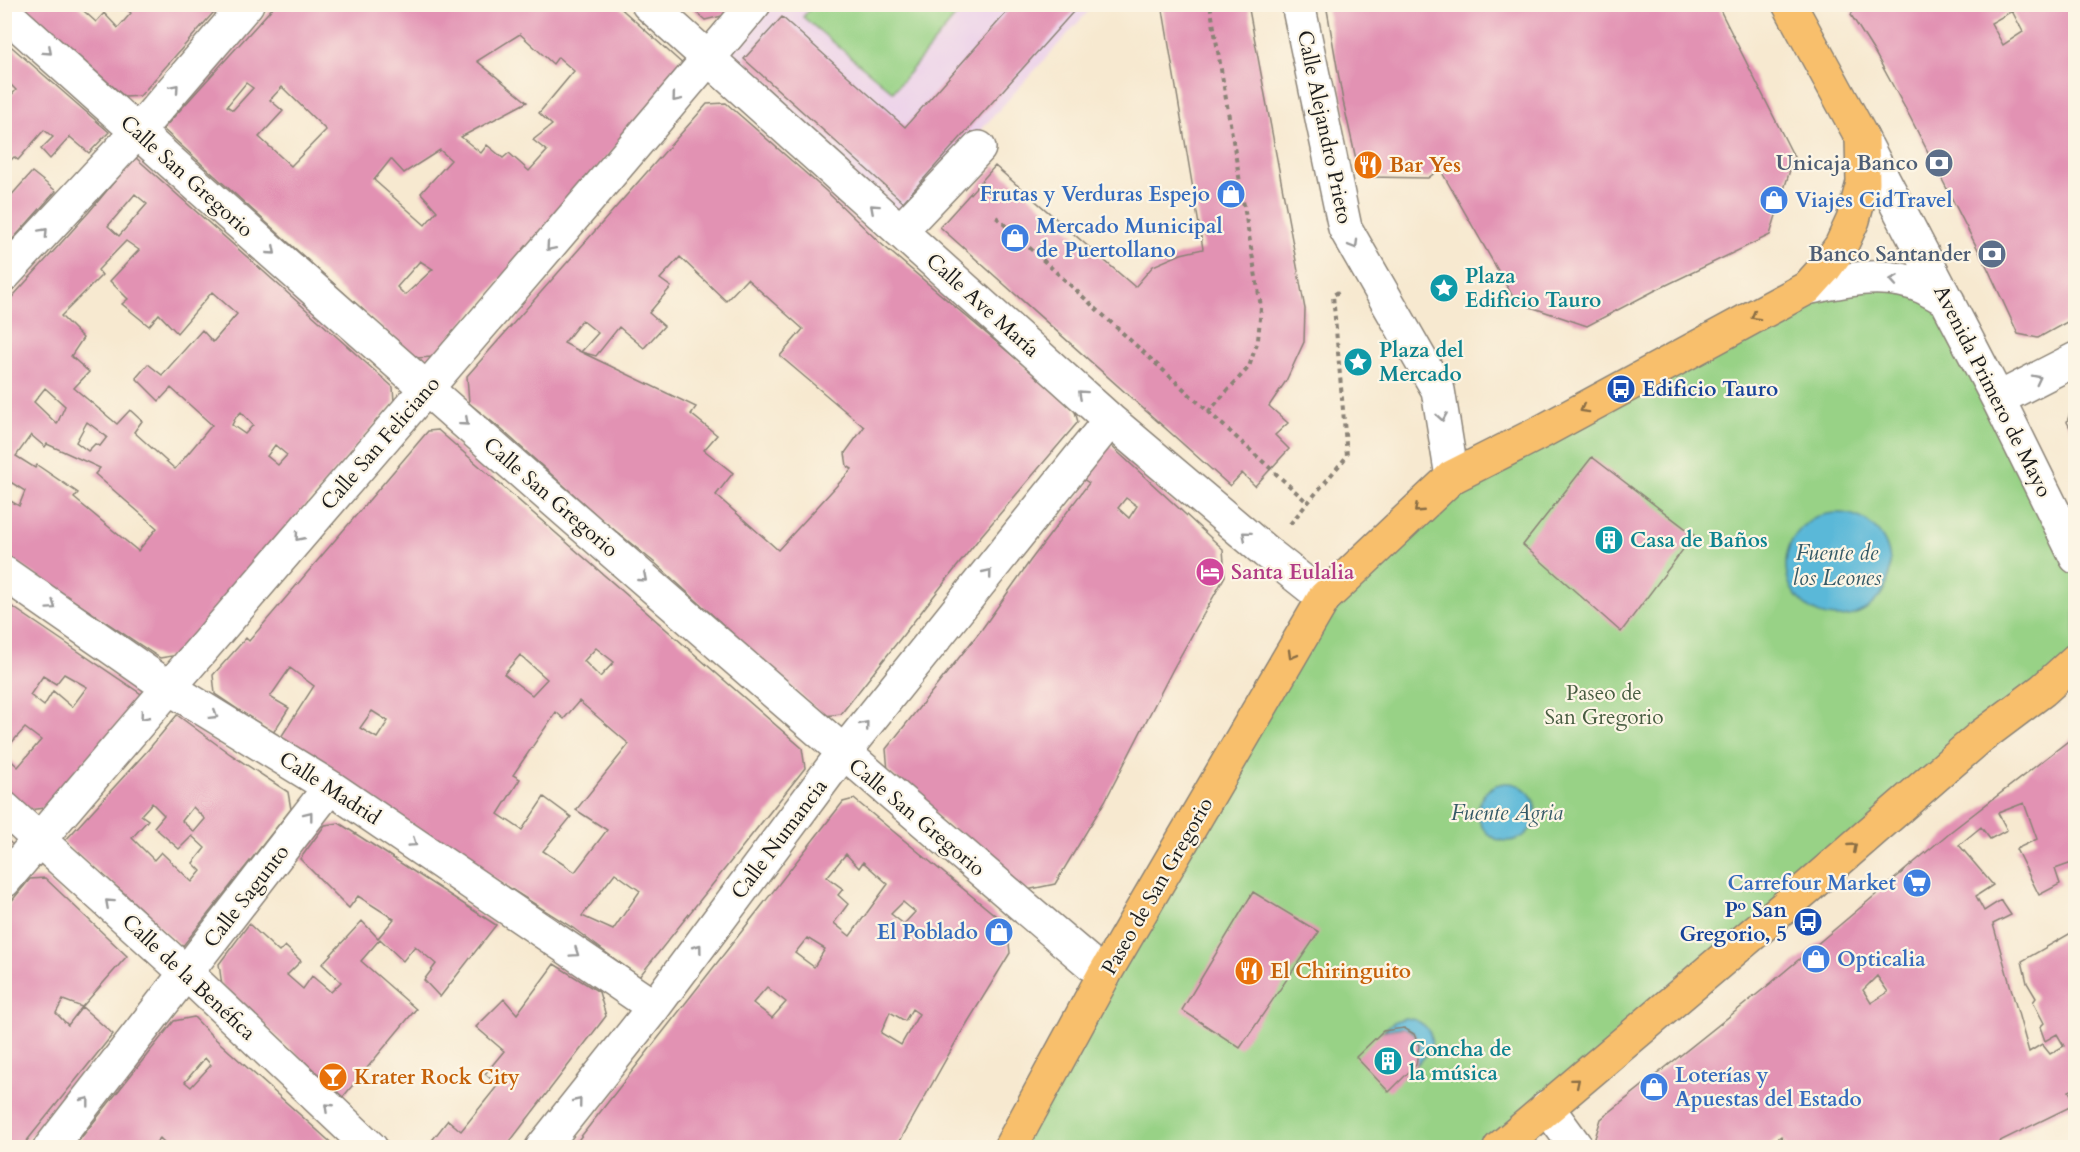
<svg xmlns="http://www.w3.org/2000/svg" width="2080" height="1152" viewBox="0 0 2080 1152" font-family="Cardo,serif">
	<rect width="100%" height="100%" fill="#fcf5e5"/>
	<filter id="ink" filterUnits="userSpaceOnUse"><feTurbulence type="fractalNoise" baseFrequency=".0167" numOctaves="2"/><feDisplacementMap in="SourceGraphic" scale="12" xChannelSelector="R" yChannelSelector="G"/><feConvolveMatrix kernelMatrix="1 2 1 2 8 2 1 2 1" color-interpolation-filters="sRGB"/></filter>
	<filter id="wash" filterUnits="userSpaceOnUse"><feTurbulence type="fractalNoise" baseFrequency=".008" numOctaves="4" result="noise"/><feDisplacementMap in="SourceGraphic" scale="24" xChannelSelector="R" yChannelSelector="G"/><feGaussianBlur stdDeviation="1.35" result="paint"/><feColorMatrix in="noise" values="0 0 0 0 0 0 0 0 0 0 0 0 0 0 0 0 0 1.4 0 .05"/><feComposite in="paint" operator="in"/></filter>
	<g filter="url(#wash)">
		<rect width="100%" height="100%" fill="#f7e9d0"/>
		<path fill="#ecd1ea" d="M768,5H1094L899,220L723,58Z"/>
		<path fill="#98d286" stroke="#5a7751" stroke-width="1.5" d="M813,5V4L965,5L893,92L803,17Z
			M1921,286L2075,556V660L1502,1147L1010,1148L1324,598L1452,477L1807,288Z"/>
		<path fill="#5ab8d8" stroke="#3b6a7a" stroke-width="1.5" d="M1786 565a52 52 0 1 1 104 0a52 52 0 1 1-104 0Z
			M1478 812a29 29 0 1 1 58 0a29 29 0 1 1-58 0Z
			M1405,1018C1420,1019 1434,1029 1431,1046C1429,1055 1421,1060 1416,1065C1418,1052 1422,1031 1403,1028C1397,1027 1389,1030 1383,1031L1395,1021Z"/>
		<g id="blocks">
			<path fill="#e292b3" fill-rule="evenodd" d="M20,4H76L96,22L104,13L118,28L131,13L121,4H221L140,96L125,97Z
				M276,4H616L686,67L433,357L416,358L163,129ZM520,34L553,64L558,57L574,71L539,113L552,125L533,140L547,151L529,171L509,153L503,158L487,145L481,153L461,137L527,102L477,61ZM246,83L253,88L233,110L227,106ZM282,87L326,130L291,166L259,137L283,111L270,100ZM440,150L451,160L421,193L437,211L425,225L374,180L391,159L404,173ZM420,261L433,269L405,295L397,287Z
				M687,4H735L726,15L705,20Z
				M1014,4H1065L1073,12L903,202L744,59L782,17L905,127Z
				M1162,4H1248L1305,309L1304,342L1286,381L1269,406L1288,423L1275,435L1289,449L1255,486L1242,473L1230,486L940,227L995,166L1135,287L1153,266L1181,254L1203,249Z
				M1326,4H1717L1794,157L1770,235L1654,291L1587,326L1516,302L1440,169L1428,178L1369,177L1357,164L1343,101Z
				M1856,4H2076V317L2038,338L2018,334L1988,269L1910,117L1875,53L1851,15ZM2012,11L2023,32L2003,45L1991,23Z
				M5,41L109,132L89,153L70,137L50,159L41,149L53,137L44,130L18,160L14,157L4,167V103L16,90L7,81L5,83Z
				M726,103L826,191L879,242L1074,408L1078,422L981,536L841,714L824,716L655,563L601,519L502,430L469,403L467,376L707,104ZM680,257L726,301L747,279L803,329L780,356L864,427L845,453L847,466L852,469L778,550L716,495L733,473L704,450L717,435L691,414L696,407L581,352L596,356L619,327L644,348L664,326L649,313L671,287L660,279ZM582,320L598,333L581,352L564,343Z
				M135,157L393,387L394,402L178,655L160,658L4,554V497L19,506L25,491L4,478V306L89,212ZM135,194L147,204L119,236L108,226ZM126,241L139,250L110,281L128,299L122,304L149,326L159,314L177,333L212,292L237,314L213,342L202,330L162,375L148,364L136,378L159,401L171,388L212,425L175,469L134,432L142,421L130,410L117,424L74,388L89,372L71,356L83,338L61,316L102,275L98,270ZM45,388L65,406L57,424L34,402ZM241,412L253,425L245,434L232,425L236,417ZM87,422L107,437L100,446L95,444L88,451L76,442ZM31,435L45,447L47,444L100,468L95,474L157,528L138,551L74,498L78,493L37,465L35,468L16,456ZM275,445L287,455L278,465L267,456Z
				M32,172L56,191L4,249V194L9,198Z
				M2075,398H2076V439L2067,422Z
				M438,430L802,748L805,768L639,977L573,928L440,844L281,737L314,686L290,668L270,697L289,708L273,733L215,694L213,675L246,638L249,641L428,431ZM596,648L614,662L600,677L584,661ZM520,655L547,679L532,695L504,674ZM579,701L629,744L576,810L607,830L575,872L543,851L571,817L544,797L522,830L498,814L520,779L513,775L556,712L564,719ZM372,711L388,721L377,738L360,728ZM615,873L640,891L613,930L582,916Z
				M1108,443L1223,549L1225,576L1173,669L1105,801L1055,884L1022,891L888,771L886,749L982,629L1030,561L1089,483L1080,477ZM1126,498L1137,506L1129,518L1118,508Z
				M1592,457L1694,535L1621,632L1523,545Z
				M4,601L144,696L44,808L28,810L4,789V754L18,767L41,740L25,728L4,751ZM64,674L87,687L72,707L53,691L44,706L30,695L43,676L56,684Z
				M177,715L230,754L288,792L291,809L182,947L124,893L64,842L148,750ZM152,803L164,815L154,827L179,849L192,836L205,848L193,863L201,871L192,882L161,852L154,860L132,838L148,820L141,815ZM193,807L205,819L194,832L182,821Z
				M2076,735V872L2072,863L2055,869L2060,884L2039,895L2016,849L2037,839L2024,803L1998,813L2007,830L1990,839L1981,827L1959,845L1993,885L1976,896L1984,911L2001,900L2011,915L1993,924L2029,1052L2042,1044L2050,1054L2064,1046L2057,1034L2045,1041L2040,1027L2044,1023L2033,1002L2036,998L2027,983L2022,961L2076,930V1088L2069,1091L2076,1104L2000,1141L2004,1148H1788L1781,1136L1765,1148H1602L1595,1138L1601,1119L1771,983L1949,833ZM1877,976L1888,992L1871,1003L1863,990Z
				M854,799L1007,925L1010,953L958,1038L896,1148H572L843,802ZM846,854L859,868L863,862L888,884L850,936L834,923L848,904L838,895L843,889L827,877ZM903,902L915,912L904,924L891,914ZM807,938L825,949L814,967L795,953ZM767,987L786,1002L772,1018L753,1003ZM912,1009L919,1014L901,1045L881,1033L890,1012L905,1021Z
				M339,823L496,925L440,997L424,980L436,964L415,946L403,961L380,939L361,961L416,1009L343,1097L222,986L219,964L249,924L279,952L285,946L301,961L287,975L303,989L312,976L331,992L341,982L322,964L362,921L378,938L394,919L358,896L349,908L300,859L325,825Z
				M4,837L13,845L4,854Z
				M45,878L127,956L82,1007L113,1034L21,1148H4V910L30,879ZM63,1000L82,1007L68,1025L56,1013Z
				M1253,892L1319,932L1240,1048L1182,1010Z
				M554,964L599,992L606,1016L505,1148H426L448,1120L461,1131L498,1085L485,1074L504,1051L476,1027L504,999L517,1014Z
				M194,1017L211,1035L337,1148H170L160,1138L151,1148H73L174,1021ZM205,1058L211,1065L191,1087L185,1082Z
				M1404,1028L1414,1034L1419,1046L1416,1065L1389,1092L1356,1057L1383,1031Z"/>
		</g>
	</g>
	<g filter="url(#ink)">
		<use href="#blocks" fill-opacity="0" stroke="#8a8276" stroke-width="1.5"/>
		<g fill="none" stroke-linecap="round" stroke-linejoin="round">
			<g stroke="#8a8276" stroke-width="36">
				<path id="minor" d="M648,4L1110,420L1266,552L1324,598
					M1298,4L1345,228L1438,390L1452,477
					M4,12C366,339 733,659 1104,975
					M1862,138L1998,399L2076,557
					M900,231L979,148
					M4,275L137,132L247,4
					M1807,288C1844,280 1886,270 1923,287C1931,291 1939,296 1948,301
					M1998,399L2076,359
					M4,573L168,687L330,787L654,1007
					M4,808L186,973L371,1148
					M4,881C253,587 507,299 754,4
					M1547,1107L1577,1148
					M50,1148L330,787
					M542,1148L654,1007L843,753L1110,420"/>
			</g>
			<g stroke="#8a8276" stroke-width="36">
				<path id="major" d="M1010,1148L1104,975L1324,598L1452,477L1543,431L1807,288L1825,268L1841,246L1853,220L1863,183L1862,138L1789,4
					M1500,1148L1807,888L1979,738L2043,690L2076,660"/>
			</g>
			<path stroke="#8a8276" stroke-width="4" stroke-dasharray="4.5 4.5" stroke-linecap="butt" d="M996,217L1308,503
				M1208,412L1249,367L1258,340L1261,307L1210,4
				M1290,524L1347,456L1333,295L1340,291"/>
			<use href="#minor" stroke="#fff" stroke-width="33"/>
			<use href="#major" stroke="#f8bf6c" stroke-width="33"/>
		</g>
		<defs><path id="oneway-chevron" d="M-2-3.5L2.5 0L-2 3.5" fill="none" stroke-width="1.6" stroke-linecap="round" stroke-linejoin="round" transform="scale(1.5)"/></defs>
		<g stroke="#999">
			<use href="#oneway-chevron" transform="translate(48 51) rotate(42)"/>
			<use href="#oneway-chevron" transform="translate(175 88) rotate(-49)"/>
			<use href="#oneway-chevron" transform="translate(676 98) rotate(130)"/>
			<use href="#oneway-chevron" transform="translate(874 208) rotate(-138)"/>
			<use href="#oneway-chevron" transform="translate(44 232) rotate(-47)"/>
			<use href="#oneway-chevron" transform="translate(1354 245) rotate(60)"/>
			<use href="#oneway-chevron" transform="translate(550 247) rotate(131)"/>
			<use href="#oneway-chevron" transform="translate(272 251) rotate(41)"/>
			<use href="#oneway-chevron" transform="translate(1894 280) rotate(-170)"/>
			<use href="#oneway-chevron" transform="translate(2037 379) rotate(-27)"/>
			<use href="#oneway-chevron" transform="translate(1082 394) rotate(-138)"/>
			<use href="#oneway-chevron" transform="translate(1442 417) rotate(81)"/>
			<use href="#oneway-chevron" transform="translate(465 422) rotate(41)"/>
			<use href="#oneway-chevron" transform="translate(1246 535) rotate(-140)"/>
			<use href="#oneway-chevron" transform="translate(299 537) rotate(131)"/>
			<use href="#oneway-chevron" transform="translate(988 573) rotate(-51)"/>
			<use href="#oneway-chevron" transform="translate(643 578) rotate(41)"/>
			<use href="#oneway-chevron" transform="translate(52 606) rotate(35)"/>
			<use href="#oneway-chevron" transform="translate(214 715) rotate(32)"/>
			<use href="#oneway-chevron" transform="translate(144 716) rotate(130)"/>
			<use href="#oneway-chevron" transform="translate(865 725) rotate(-51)"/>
			<use href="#oneway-chevron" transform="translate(309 815) rotate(-52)"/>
			<use href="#oneway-chevron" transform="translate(413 843) rotate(34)"/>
			<use href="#oneway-chevron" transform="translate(109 903) rotate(-138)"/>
			<use href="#oneway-chevron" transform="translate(698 948) rotate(-53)"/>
			<use href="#oneway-chevron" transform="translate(575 953) rotate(34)"/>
			<use href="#oneway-chevron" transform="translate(86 1101) rotate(-52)"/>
			<use href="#oneway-chevron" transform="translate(578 1102) rotate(-51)"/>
			<use href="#oneway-chevron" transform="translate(328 1107) rotate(-137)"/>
		</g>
		<g stroke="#8a6e44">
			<use href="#oneway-chevron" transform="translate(1755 316) rotate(151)"/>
			<use href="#oneway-chevron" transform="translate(1584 409) rotate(151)"/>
			<use href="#oneway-chevron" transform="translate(1418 509) rotate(137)"/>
			<use href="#oneway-chevron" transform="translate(1292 655) rotate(120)"/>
			<use href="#oneway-chevron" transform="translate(1853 847) rotate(-41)"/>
			<use href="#oneway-chevron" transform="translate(1576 1082) rotate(-40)"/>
		</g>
	</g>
	<defs>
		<g id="bank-disc" transform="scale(1.5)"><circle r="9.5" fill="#5c6f8a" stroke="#fcf5e5"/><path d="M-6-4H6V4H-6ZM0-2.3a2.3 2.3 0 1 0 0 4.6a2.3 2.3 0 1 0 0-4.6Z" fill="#fff"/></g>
		<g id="restaurant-disc" transform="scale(1.5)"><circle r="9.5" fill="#e8710a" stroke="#fcf5e5"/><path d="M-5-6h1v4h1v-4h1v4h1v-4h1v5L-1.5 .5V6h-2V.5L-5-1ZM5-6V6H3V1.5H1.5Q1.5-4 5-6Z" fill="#fff"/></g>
		<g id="shop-disc" transform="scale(1.5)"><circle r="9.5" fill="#3f7fe0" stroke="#fcf5e5"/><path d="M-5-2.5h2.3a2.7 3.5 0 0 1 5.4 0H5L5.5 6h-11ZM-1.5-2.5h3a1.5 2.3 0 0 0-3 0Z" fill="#fff"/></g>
		<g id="sight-disc" transform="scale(1.5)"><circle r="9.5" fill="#0f9aa8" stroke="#fcf5e5"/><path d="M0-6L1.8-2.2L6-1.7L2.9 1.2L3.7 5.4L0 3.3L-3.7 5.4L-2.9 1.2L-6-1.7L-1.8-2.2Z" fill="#fff"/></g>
		<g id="bus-disc" transform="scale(1.5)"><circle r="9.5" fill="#1a4fb4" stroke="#fcf5e5"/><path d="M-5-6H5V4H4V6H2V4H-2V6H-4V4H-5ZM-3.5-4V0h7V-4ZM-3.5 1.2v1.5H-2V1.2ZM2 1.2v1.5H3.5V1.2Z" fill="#fff"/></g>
		<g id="building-disc" transform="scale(1.5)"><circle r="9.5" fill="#0f9aa8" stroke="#fcf5e5"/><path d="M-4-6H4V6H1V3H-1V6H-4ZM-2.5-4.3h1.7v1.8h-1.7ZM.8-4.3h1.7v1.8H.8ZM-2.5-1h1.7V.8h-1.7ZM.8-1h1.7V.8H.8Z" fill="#fff"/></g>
		<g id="hotel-disc" transform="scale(1.5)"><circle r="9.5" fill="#d1479c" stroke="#fcf5e5"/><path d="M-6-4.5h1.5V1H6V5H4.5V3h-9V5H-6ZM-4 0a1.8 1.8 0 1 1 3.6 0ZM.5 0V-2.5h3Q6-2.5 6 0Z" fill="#fff"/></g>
		<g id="supermarket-disc" transform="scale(1.5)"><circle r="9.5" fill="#3f7fe0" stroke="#fcf5e5"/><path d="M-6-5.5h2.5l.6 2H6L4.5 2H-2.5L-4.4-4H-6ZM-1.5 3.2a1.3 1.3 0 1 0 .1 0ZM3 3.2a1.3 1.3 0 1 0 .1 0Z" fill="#fff"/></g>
		<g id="bar-disc" transform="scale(1.5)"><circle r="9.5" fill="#e8710a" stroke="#fcf5e5"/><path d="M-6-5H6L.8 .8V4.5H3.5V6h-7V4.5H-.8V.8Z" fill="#fff"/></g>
	</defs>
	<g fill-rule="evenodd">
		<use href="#bank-disc" x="1939" y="163"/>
		<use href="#restaurant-disc" x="1368" y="165"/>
		<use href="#shop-disc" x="1231" y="194"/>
		<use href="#shop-disc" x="1774" y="200"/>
		<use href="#shop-disc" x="1015" y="238"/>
		<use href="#bank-disc" x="1992" y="254"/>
		<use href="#sight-disc" x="1444" y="288"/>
		<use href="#sight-disc" x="1358" y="362"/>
		<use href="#bus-disc" x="1621" y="389"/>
		<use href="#building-disc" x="1609" y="540"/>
		<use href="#hotel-disc" x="1210" y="572"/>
		<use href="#supermarket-disc" x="1917" y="883"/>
		<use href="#bus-disc" x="1808" y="922"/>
		<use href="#shop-disc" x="999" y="932"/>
		<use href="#shop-disc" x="1816" y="959"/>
		<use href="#restaurant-disc" x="1249" y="971"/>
		<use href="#building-disc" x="1388" y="1061"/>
		<use href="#bar-disc" x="333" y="1077"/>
		<use href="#shop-disc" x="1654" y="1087"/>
	</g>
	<g text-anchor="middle" stroke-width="4.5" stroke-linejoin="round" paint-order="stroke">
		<g font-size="21" fill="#1c1c1c" stroke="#fcf5e5">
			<text transform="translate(1325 127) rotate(78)" y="7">Calle Alejandro Prieto</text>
			<text transform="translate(187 176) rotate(42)" y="7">Calle San Gregorio</text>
			<text transform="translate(983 305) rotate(42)" y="7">Calle Ave María</text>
			<text transform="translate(1993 391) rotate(63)" y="7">Avenida Primero de Mayo</text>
			<text transform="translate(380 443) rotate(-49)" y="7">Calle San Feliciano</text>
			<text transform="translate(551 497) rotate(41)" y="7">Calle San Gregorio</text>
			<text transform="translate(330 788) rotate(33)" y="7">Calle Madrid</text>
			<text transform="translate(917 817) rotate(40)" y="7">Calle San Gregorio</text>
			<text transform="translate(779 839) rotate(-53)" y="7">Calle Numancia</text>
			<text transform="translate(1157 886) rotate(-60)" y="7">Paseo de San Gregorio</text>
			<text transform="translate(246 896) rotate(-52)" y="7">Calle Sagunto</text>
			<text transform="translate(189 977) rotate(43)" y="7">Calle de la Benéfica</text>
		</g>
		<g font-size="21" font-weight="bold" fill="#4e5e75" stroke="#fcf5e5" text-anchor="end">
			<text x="1918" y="170">Unicaja Banco</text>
			<text x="1971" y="261">Banco Santander</text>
		</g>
		<g font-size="21" font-weight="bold" fill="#c56008" stroke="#fcf5e5" text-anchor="start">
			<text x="1389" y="172">Bar Yes</text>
			<text x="1270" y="978">El Chiringuito</text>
			<text x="354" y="1084">Krater Rock City</text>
		</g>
		<g font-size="21" font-weight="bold" fill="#366cbe" stroke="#fcf5e5" text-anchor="start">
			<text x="1210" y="201" text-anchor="end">Frutas y Verduras Espejo</text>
			<text x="1795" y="207">Viajes CidTravel</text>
			<text x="1036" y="233">Mercado Municipal<tspan x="1036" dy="24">de Puertollano</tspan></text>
			<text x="1896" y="890" text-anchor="end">Carrefour Market</text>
			<text x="978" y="939" text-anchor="end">El Poblado</text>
			<text x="1837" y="966">Opticalia</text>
			<text x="1675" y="1082">Loterías y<tspan x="1675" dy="24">Apuestas del Estado</tspan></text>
		</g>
		<g font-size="21" font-weight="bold" fill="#0d838f" stroke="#fcf5e5" text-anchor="start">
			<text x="1465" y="283">Plaza<tspan x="1465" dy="24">Edificio Tauro</tspan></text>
			<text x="1379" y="357">Plaza del<tspan x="1379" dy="24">Mercado</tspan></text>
			<text x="1630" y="547">Casa de Baños</text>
			<text x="1409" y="1056">Concha de<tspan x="1409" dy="24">la música</tspan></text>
		</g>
		<g font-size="21" font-weight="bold" fill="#164399" stroke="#fcf5e5" text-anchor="start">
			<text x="1642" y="396">Edificio Tauro</text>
			<text x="1787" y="917" text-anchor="end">Pº San<tspan x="1787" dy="24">Gregorio, 5</tspan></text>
		</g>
		<g font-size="21" font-weight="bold" fill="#b23c85" stroke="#fcf5e5" text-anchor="start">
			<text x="1231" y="579">Santa Eulalia</text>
		</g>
		<g font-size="21" fill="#475c41" stroke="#fcf5e5">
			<text x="1604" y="700">Paseo de<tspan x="1604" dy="24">San Gregorio</tspan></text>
		</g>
		<g font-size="22" font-style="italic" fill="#355a67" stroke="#fcf5e5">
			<text x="1837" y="560">Fuente de<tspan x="1837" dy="25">los Leones</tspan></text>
			<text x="1507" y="820">Fuente Agria</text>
		</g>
	</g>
	<rect width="2080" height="1152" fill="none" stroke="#fcf5e5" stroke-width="24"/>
</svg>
